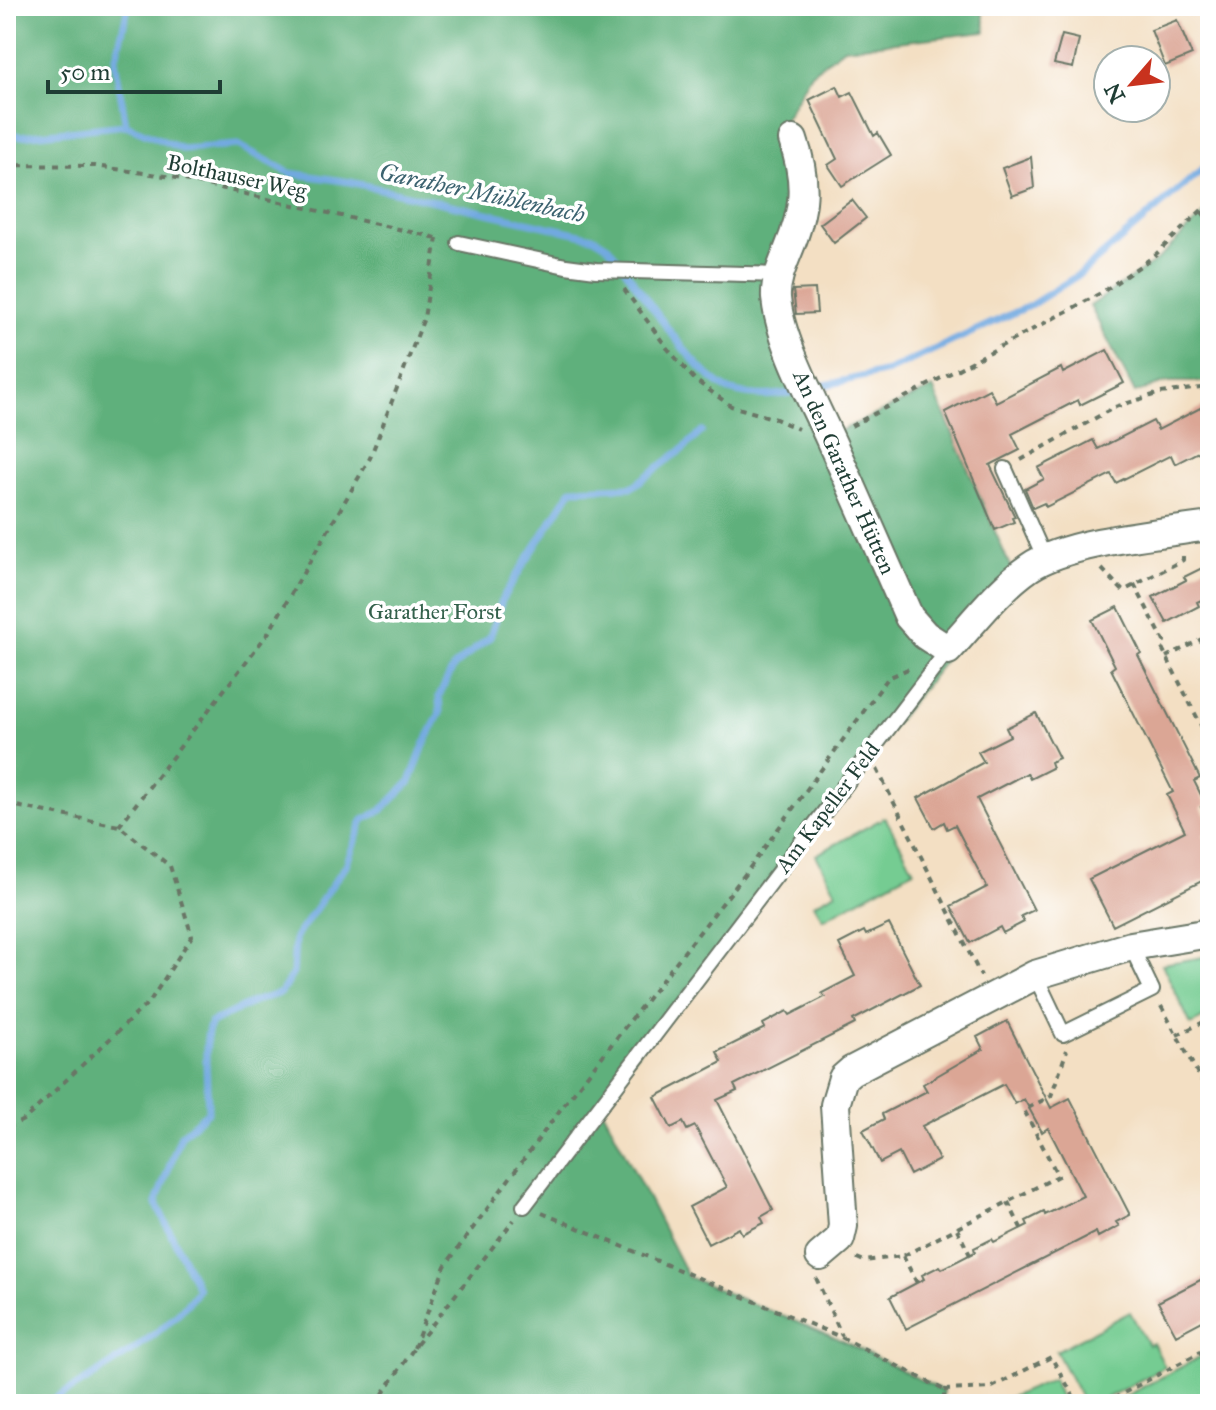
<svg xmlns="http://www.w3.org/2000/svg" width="1216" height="1410" viewBox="0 0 1216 1410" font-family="'IM FELL Great Primer',serif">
	<rect width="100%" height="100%" fill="#fff"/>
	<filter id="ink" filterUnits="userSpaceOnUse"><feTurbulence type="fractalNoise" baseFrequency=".0125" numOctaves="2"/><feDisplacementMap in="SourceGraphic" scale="16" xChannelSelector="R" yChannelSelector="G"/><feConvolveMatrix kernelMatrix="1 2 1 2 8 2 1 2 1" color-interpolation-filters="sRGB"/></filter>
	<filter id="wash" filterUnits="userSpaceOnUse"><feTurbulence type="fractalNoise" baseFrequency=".006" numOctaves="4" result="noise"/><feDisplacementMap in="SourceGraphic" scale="32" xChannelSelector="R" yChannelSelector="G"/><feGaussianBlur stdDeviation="1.8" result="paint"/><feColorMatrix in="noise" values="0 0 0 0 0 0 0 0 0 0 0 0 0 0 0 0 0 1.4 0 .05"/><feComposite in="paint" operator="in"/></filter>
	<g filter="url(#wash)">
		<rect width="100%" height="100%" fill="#f3dfc3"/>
		<path fill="#74cc92" stroke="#4a8463" stroke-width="2" d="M885,817L914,870L823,919L814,904L836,892L816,855Z
			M1210,956V1015L1191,1025L1162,964Z
			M1130,1312L1148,1345L1153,1343L1165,1367L1095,1404H1084L1056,1351Z
			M1210,1352V1404H1110Z
			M1053,1379L1063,1404H994Z"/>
		<path fill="#5fb07c" stroke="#3f7658" stroke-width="2" d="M6,6H981L986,32L844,48L811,73L782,124L797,162L775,279L829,436L933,388L1013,573L599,1102L688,1277L843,1341L943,1391L942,1404H6Z
			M1210,208V382H1167L1135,393L1090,306L1156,261Z"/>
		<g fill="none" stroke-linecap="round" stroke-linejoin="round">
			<path stroke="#71a9e0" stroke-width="7" d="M126,6L127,12L115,61L126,125
				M6,133L20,136L126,125L182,149L238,145L290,173L350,182L593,237L608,246C634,279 697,381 732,391C756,398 777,396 800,391
				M812,388L888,371L1031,305L1080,274L1210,163
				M47,1404C90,1378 173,1331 198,1289L156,1203L181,1135L208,1112C208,1090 202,1039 211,1023L255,1001L281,993L293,973L295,938L346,865L363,820L382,810L410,782L424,745L440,713L439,696L454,666L490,637L503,597L572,489L632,487L683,449L702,431"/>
		</g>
		<g id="blocks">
			<path fill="#dba695" d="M1177,20L1192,55L1165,66L1151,30Z
				M1062,35L1079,39L1073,68L1054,64Z
				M837,86L842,97L852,92L874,136L878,133L891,155L842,186L828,165L837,159L809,100Z
				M1031,157L1034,188L1012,196L1002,168Z
				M852,200L866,218L834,243L820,224Z
				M815,289L817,313L796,314L793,290Z
				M1107,350L1124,383L1080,405L1078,400L1012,434L1020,450L990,465L1015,517L1012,518L1014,522L995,530L945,412L989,389L996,402L1061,368L1063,373Z
				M1210,403V446L1175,464L1171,455L1116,483L1111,474L1046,507L1044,503L1033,508L1025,489L1044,479L1038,468L1093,440L1098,449L1153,421L1158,430Z
				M1210,564V596L1197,602L1199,606L1167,623L1153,597L1186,580L1184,577Z
				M1118,607L1141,653L1138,655L1200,778L1194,781L1206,805L1201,807L1210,825V831L1203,835L1210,848V877L1113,926L1089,879L1185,831L1167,795L1173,792L1111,669L1115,666L1092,620Z
				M1036,713L1059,758L1050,762L1052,768L1030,779L1027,773L977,799L1034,910L1021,916L1024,922L1003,933L1000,927L970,943L951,906L987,887L955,825L947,829L944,822L934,828L918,798L984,762L978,752L1010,736L1006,728Z
				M889,924L920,985L853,1020L855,1024L734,1085L737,1091L717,1100L773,1210L761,1217L764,1223L742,1234L739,1228L708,1244L689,1207L727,1187L695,1126L687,1130L683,1122L671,1128L655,1097L722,1062L717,1052L765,1028L763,1024L787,1011L790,1015L825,997L822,993L855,976L839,944L864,931L866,935Z
				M1007,1021L1051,1108L1070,1098L1130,1215L1116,1222L1119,1226L1098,1237L1096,1232L906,1329L890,1297L924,1279L922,1275L940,1266L942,1269L975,1252L974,1248L992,1239L994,1242L1028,1225L1026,1221L1044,1212L1045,1215L1083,1196L1048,1128L1042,1132L1024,1099L1015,1104L1004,1084L922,1126L939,1160L910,1175L899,1153L880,1163L863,1130L884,1119L882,1114L927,1091L923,1084L983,1049L977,1037Z
				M1210,1275V1317L1176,1335L1158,1302Z"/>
		</g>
	</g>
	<g filter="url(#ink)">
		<use href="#blocks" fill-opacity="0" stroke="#697666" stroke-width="2"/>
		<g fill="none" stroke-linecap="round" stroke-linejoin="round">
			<g stroke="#697666" stroke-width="18">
				<path id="service" d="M459,243L566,266L596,270L779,275
					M1005,469L1045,559
					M1035,975L1063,1034L1152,990L1131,946
					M524,1206L948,650"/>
			</g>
			<g stroke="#697666" stroke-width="32">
				<path id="minor" d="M793,140C808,183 805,210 788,251C782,266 775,282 776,298C780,341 812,399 830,439C857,498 883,558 909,617L925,635L948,650C973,623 999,588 1030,567C1068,541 1163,533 1210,526
					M820,1256L840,1239L843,1226L835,1105L843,1078L851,1071L1035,975L1131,946L1210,933"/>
			</g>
			<path stroke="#697666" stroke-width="4" stroke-dasharray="6 6" stroke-linecap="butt" d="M6,165L95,166L172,177L437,238
				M1202,212L1210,222
				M624,289L667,348L695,380L731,406L776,419L798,429
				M851,426L1101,293L1153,257L1210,202
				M1021,460L1115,407L1160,393L1210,387
				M1102,569L1123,591L1183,560V555
				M1134,584L1164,641L1162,648L1210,743
				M1166,657L1210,635
				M877,769L981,976
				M6,804L119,826L170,866L192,936L150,1001L25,1119L6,1129
				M119,826L269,632L370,458L424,318L437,238
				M1161,1006L1210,1096
				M1177,1035L1210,1019
				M1008,1202L1021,1228
				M542,1213L843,1338L944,1390V1404
				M957,1229L970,1255
				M903,1256L917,1283
				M857,1258L864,1261L903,1256L1058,1176L1024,1110L1051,1096L1067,1050
				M816,1278L842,1336
				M414,1348L445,1266L560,1110L746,873L888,678L910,668
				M944,1390L990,1388L1051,1357L1078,1404
				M376,1404L414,1348L514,1220
				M1103,1404L1210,1347"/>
			<use href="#service" stroke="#fff" stroke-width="14"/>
			<use href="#minor" stroke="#fff" stroke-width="28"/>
		</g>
	</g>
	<g text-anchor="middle" stroke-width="7" stroke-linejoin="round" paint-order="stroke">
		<g font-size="22" fill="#1f3d34" stroke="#fff">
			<text transform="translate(237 176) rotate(12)" y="8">Bolthauser Weg</text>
			<text transform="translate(845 472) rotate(66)" y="8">An den Garather Hütten</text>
			<text transform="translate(827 807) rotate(-53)" y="8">Am Kapeller Feld</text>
		</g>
		<g font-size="22" fill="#34614c" stroke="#fff">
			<text x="435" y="619">Garather Forst</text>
		</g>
		<g font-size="24" font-style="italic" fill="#3c6370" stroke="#fff">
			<text transform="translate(482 193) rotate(12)" y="8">Garather Mühlenbach</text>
		</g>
	</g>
	<rect width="1216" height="1410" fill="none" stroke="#fff" stroke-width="32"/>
	<g transform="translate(1132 84) rotate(242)"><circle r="38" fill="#ffffff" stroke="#a5b1ae" stroke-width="2"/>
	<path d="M0-6L14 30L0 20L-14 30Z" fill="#c8321e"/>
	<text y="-12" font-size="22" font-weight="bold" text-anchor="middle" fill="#1f3d34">N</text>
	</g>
	<path d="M48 80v12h172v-12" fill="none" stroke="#1f3d34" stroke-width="4"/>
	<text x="60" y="80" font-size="24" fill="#1f3d34" stroke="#ffffff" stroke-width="6" paint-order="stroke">50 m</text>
</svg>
